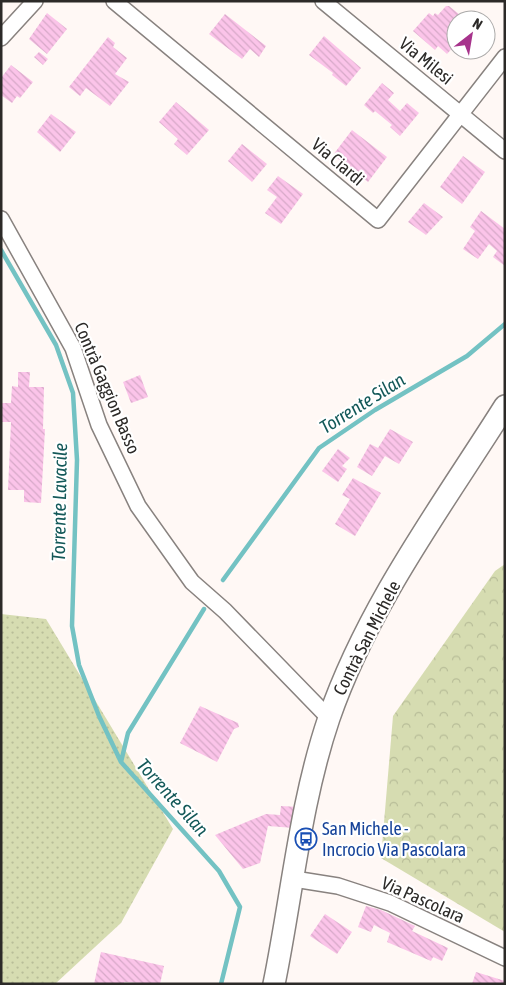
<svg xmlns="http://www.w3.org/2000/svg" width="506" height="985" viewBox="0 0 506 985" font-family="'Asap Condensed',sans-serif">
	<defs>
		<pattern id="forest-crowns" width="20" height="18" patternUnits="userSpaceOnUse" patternTransform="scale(1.25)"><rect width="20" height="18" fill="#d6dcb1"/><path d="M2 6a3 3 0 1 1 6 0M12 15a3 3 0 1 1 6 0" fill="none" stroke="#b8bd98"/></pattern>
		<pattern id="park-dots" width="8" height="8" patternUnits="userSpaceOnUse" patternTransform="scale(1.25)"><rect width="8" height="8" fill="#d6dcb1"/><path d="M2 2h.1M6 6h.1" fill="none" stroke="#b8bd98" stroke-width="1.8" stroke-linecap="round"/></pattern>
		<pattern id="building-back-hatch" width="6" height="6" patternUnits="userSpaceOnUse" patternTransform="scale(1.25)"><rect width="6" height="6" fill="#fbc4e9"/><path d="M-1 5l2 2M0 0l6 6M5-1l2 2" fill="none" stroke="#d7a9c8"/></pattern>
	</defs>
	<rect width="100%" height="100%" fill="#fff8f5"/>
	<path fill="url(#forest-crowns)" d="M505,564V932L381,858L393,716L495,571Z"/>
	<path fill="url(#park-dots)" d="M1,614L46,619L173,829L121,923L55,984H1Z"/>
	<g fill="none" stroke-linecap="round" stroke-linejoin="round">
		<path stroke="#73c2c3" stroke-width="4.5" d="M1,250L56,345L73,393L77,460L72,626L79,665L99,716L121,762
			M223,580L319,448L375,410L467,356L505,324
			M204,609L128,733L121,762L219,871L240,907L221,984"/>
	</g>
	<path fill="url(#building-back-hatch)" d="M446,6H449L465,19L456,20V44L447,54L438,46L435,50L413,31L429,13L433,16L435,13L438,15Z
		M47,13L67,29L47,54L29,39Z
		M225,14L266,46L259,57L250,49L242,59L209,34Z
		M324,36L361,68L346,86L332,75L333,73L309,55Z
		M108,37L115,43L113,47L127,58L115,74L129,82L110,106L86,88L80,96L69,87Z
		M39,52L48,59L43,65L34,57Z
		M11,65L33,82L20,98L17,96L12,103L1,95V78Z
		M382,83L394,93L388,100L400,111L407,103L419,113L400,136L390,127L392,125L375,111L373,113L364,105Z
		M176,102L209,130L187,155L174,144L178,139L159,122Z
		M51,114L76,132L60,152L37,132Z
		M352,130L387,157L368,182L333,155Z
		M242,144L267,164L252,182L228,161Z
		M463,156L485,172L462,204L440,187Z
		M278,176L303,194L281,224L265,213L277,197L267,190Z
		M424,203L443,217L426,235L408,222Z
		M481,211L505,229V266L493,257L497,251L489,244L478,259L463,249L475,231L470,227Z
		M18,372H30L29,387H44L43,429H45L41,503L24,502V490H8L11,422H1V403H11L12,386L18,387Z
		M140,375L148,397L131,403L123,382Z
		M390,429L413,442L399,464L385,456L372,476L357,467L370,444L378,448Z
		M338,449L350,458L342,466L347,469L338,482L322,471Z
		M353,478L381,493L355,536L335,524L350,499L342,495Z
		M200,706L238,723L239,727L234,729L217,762L180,743Z
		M281,806L299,807L294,828L268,826L260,863L243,869L215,835L266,814L280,815Z
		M366,906L381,910L415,926L412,931L448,948L442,961L433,957L431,961L387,942L390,933L374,925L371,932L358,927Z
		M325,914L352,932L337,954L310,936Z
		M101,952L164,966L160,984L124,982V984H94Z
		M476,972L505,981V984H472Z"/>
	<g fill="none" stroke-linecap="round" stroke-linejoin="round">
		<g stroke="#88827f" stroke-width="18">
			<path id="street" d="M114,1L378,220L505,57
				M323,1L505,151
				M1,38L35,1
				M1,219L73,348L99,425L138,506L192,582L225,611L329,718
				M294,879L338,886L390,903L505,958"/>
		</g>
		<g stroke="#88827f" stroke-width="24">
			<path id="secondary" d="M274,984C292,896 300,803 329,718C368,605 442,506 505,406"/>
		</g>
		<use href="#street" stroke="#fff" stroke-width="15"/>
		<use href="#secondary" stroke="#fff" stroke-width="21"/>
	</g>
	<defs>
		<g id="bus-ring" transform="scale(1.125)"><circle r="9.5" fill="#fff" stroke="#1a4fb4" stroke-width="1.5"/><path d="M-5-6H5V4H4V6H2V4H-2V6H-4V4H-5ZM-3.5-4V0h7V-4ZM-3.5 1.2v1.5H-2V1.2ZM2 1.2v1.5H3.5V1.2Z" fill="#1a4fb4"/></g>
	</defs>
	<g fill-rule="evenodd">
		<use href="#bus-ring" x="306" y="839"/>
	</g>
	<g text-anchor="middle" stroke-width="4.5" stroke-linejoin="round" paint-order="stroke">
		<g font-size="18" fill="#2c2a28" stroke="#fff">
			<text transform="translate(426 61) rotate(39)" y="6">Via Milesi</text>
			<text transform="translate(338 162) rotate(40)" y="6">Via Ciardi</text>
			<text transform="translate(107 388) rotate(67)" y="6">Contrà Gaggion Basso</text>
			<text transform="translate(367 638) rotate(-63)" y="6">Contrà San Michele</text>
			<text transform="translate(423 900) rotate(24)" y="6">Via Pascolara</text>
		</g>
		<g font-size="18" fill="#164399" stroke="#fff" text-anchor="start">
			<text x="322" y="835">San Michele -<tspan x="322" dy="21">Incrocio Via Pascolara</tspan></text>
		</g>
		<g font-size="19" font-style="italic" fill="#145959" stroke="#fff">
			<text transform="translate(362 403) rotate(-32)" y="7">Torrente Silan</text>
			<text transform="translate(59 502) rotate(-89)" y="7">Torrente Lavacile</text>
			<text transform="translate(173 797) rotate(48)" y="7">Torrente Silan</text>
		</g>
	</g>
	<rect width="506" height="985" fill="none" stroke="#2c2a28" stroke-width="5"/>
	<g transform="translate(471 35) rotate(31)"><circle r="24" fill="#ffffff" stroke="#abaaa9"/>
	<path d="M0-4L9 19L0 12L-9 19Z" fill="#a7338c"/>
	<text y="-8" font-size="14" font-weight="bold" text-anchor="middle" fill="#2c2a28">N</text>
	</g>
</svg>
